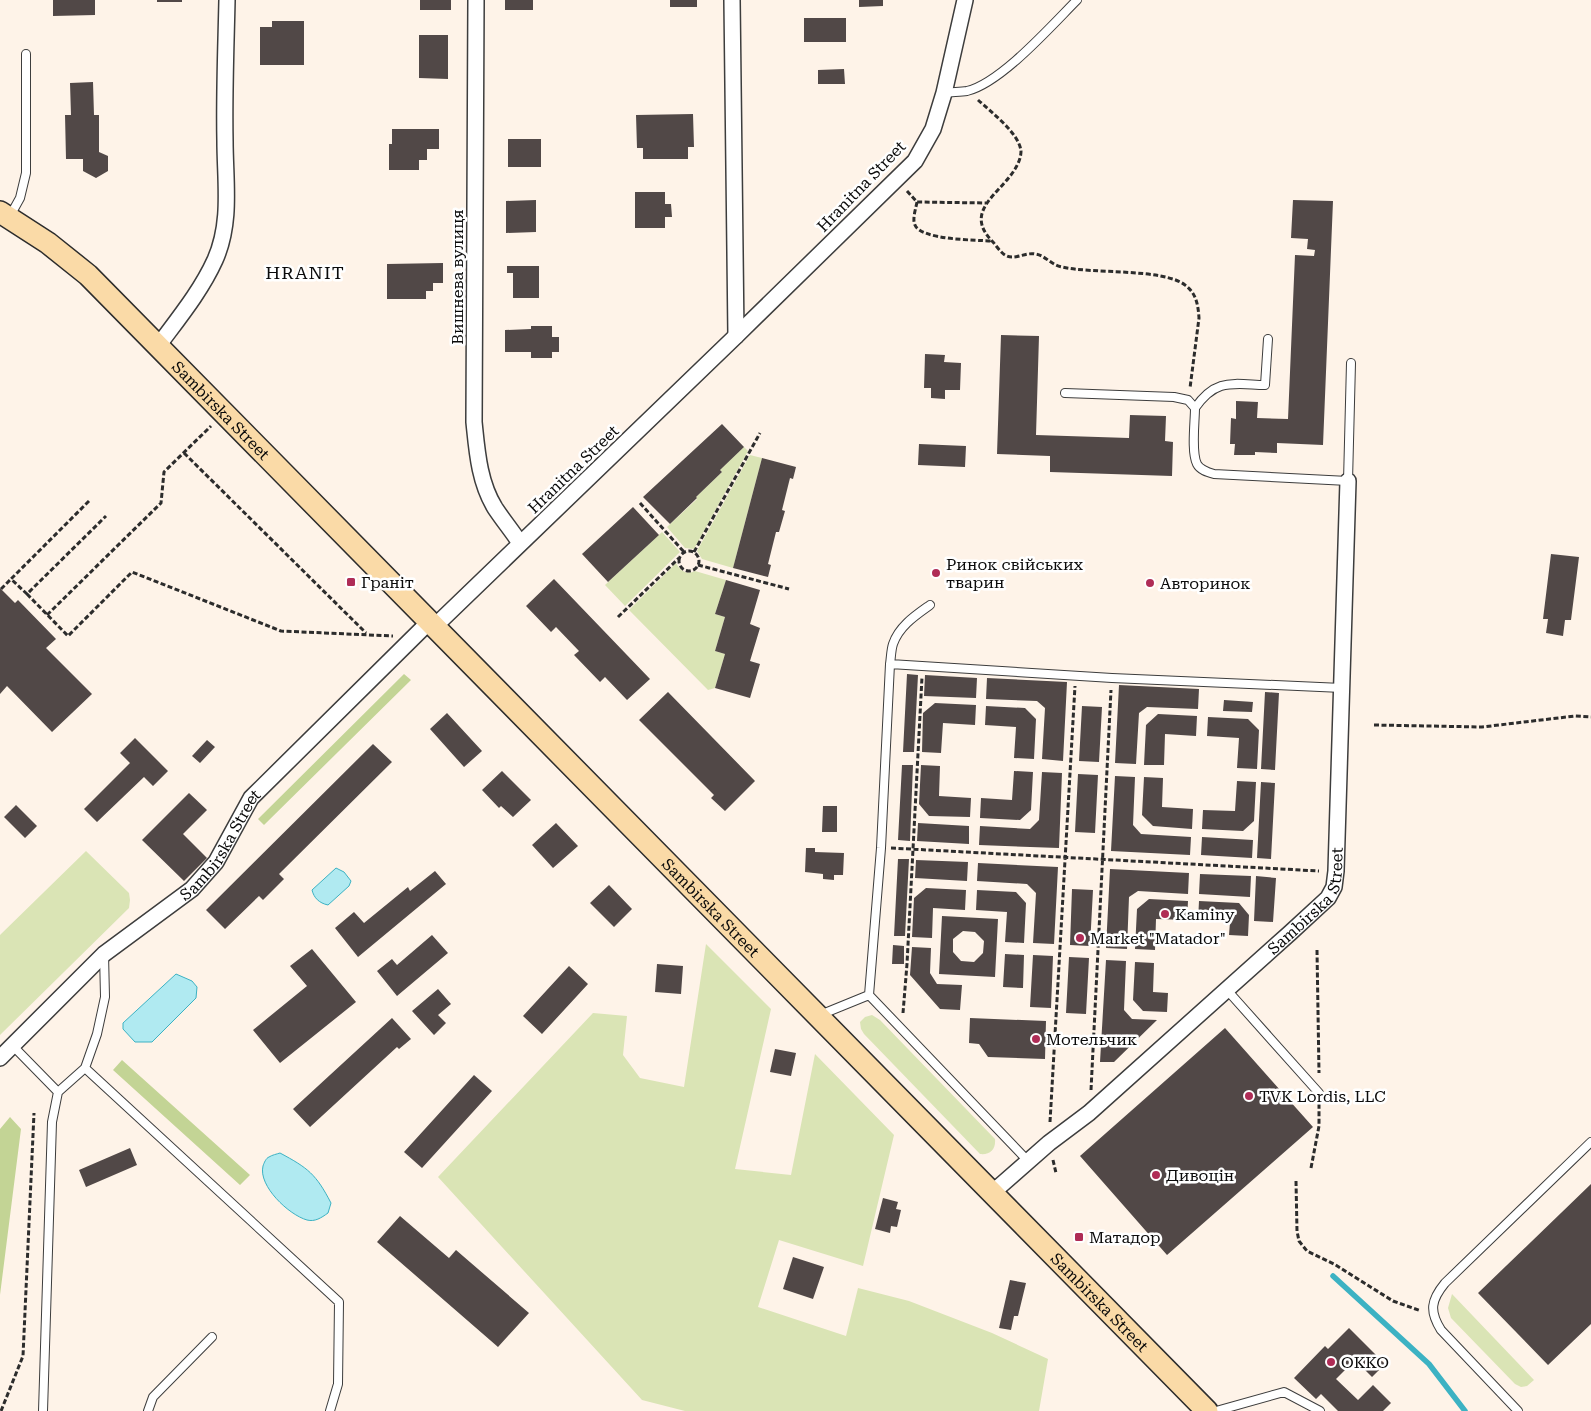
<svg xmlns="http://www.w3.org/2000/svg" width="1591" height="1411" viewBox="0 0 1591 1411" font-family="'Roboto Serif',serif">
	<rect width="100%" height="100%" fill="#fef3e8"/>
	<path fill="#dae4b5" d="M744,447L748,451L694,549L685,548L667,527L697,499L696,497L722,472L720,470Z
		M750,455L762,458L733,568L702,559L697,551Z
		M662,532L680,552L625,606L605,585Z
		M676,563C680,571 687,575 695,571L726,580L715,614L725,617L715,651L725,654L715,688L708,690L629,610Z
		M86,851L129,893L130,900L129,908L0,1035V935Z
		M706,944L771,1009L735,1169L791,1175L815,1054L894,1135L863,1266L779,1240L758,1307L846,1336L858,1288L909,1301L992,1333L1048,1359L1039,1411H685L642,1400L438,1177L593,1013L627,1016L623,1055L640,1078L684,1087Z
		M872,1015L880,1020L995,1139C996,1150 990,1155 980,1154L864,1034L861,1029L860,1022L865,1017Z
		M1452,1294L1534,1380L1527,1386L1521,1387L1515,1384L1451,1318L1448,1308Z"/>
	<path fill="#c3d495" d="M404,674L411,680L264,825L258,819Z
		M122,1060L250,1175L240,1185L113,1070Z
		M10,1117L21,1129L0,1295V1129Z"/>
	<path fill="#b0eaf1" stroke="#3cb2c3" d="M336,868L344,872L351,881L349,886L328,905C319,903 314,898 312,890Z
		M176,974L192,981L197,987L196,998L152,1042H135L123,1029V1023Z
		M280,1153C308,1168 316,1174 331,1203L328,1213C321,1218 315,1222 307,1220C289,1215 258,1186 263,1166C264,1163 266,1158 269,1157C272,1155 277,1154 280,1153Z"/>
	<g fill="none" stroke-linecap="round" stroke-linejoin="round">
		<path stroke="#3cb2c3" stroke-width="5.5" d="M1333,1276L1429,1364L1465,1411"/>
	</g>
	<path fill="#514847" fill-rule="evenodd" d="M53,0H95V15L53,16Z
		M157,0H182V2H157Z
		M420,0H451V10H420Z
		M505,0H533V10H505Z
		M670,0H697V7H670Z
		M859,0H883V6L859,7Z
		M804,18H846V42H804Z
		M272,21H304V65H260V27H272Z
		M419,35H448V79L419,78Z
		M844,69L845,84H818V70Z
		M93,82L94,115H99V152L108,156V171L96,178L83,171V159H66L65,115H71L70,83Z
		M693,114L694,147H688V159H643V148H637L636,115Z
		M392,129H439V149H427V160H419V170H389V144H392Z
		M508,139H541V167H508Z
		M635,192H665V204H671L672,217H665V228H635Z
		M536,200V232L506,233V201Z
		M1293,200L1333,201L1323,445L1277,443V453L1255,452V455H1234L1235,444H1230L1231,418L1236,419V401L1258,402L1257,418L1288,419L1295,255L1314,256L1315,250L1307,249L1308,239L1291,238Z
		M443,263V283H433V291H426V299H387V264Z
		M507,266H539V298H513V273H507Z
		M531,326H552V337H559V352H552V358H531V352H505V330L531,329Z
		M1001,335L1039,336L1036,435L1129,438L1130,415L1166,416L1165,441L1173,442L1172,476L1050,472V456L997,454Z
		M925,354L945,355L944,362L961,363L960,390H945V399L931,398V388H924Z
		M722,424L744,447L720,470L722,472L696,497L697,498L670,524L643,497Z
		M919,444L966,446L965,467L918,465Z
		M762,458L796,467L793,479L790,478L782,510L785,511L779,532H776L768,564L771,565L768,577L733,568Z
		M633,507L659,535L608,582L582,554Z
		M1551,554L1579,557L1571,620H1565L1563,636L1546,633L1548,619H1543Z
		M554,579L650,679L627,700L605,677L600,682L574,655L579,651L556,627L551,632L526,606Z
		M726,580L760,590L750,624L760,628L750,661L760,664L750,698L715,688L725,654L715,651L725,617L715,614Z
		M0,588L15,603L18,600L56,639L46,648L92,694L52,732L7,686L0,694Z
		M907,674L918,675L914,752H903Z
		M925,675L977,678L976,698L924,696Z
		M987,678L1067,682L1063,761L1042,759L1045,708L1037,701L986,699Z
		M1119,685L1199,689L1198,709L1147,707L1139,713L1136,764L1115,763Z
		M668,692L755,781L725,811L711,798L714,795L639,720Z
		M1265,692L1279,693L1275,770L1261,769Z
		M1224,700L1253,702L1252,712L1223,711Z
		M935,703L976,705L975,725L943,723L941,753L922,752L923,713Z
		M986,706L1025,708L1036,719L1034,759L1014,758L1016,727L985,725Z
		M1082,706L1102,707L1099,762L1079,761Z
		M447,713L482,751L464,767L430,729Z
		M1158,714L1197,716L1196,736L1165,734L1164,765H1144L1146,725Z
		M1208,717L1248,719L1259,730L1257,769L1237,768L1239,738L1207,736Z
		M135,738L168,771L153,786L144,777L97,822L84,809L130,763L120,753Z
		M207,740L215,747L200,763L192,756Z
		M373,744L392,762L279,874L284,879L263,900L259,896L225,929L206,910Z
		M902,765H913L910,841L898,840Z
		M921,765L940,766L939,796L971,798L970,817L929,816L919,804Z
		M502,771L531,800L513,817L501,806L499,808L482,790Z
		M1014,771L1033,772L1031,810L1020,820L980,818L981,798L1012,800Z
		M1042,772L1062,773L1059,848L979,845L980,826L1030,829L1039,820Z
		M1078,774L1098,775L1095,833L1075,832Z
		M1115,776L1135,777L1133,825L1141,834L1191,837L1190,855L1111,851Z
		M1144,777L1163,778L1162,807L1193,809L1192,829L1153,826L1142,815Z
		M1237,781L1256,782L1254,821L1243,831L1202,829L1203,810L1235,811Z
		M1261,782L1275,783L1271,859L1257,858Z
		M189,793L207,810L183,834L207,858L184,881L142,840Z
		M16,805L37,826L25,838L4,817Z
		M823,806H837V832H822Z
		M556,823L578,846L553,868L532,845Z
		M918,823L969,826V844L917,841Z
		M1202,837L1253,840L1252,858L1201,855Z
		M806,848H815V852L844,853L843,875H834V880L823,879V874L805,872Z
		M898,859H909L905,936H894Z
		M916,860L968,862L967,881L915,878Z
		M978,863L1058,867L1054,944L1033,943L1036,893L1027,884L977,881Z
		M1110,869L1189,873L1188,894L1138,891L1129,897L1127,949L1106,948Z
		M435,871L446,884L358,957L335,928L354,912L364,923L408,887L410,891Z
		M1200,874L1251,876L1250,897L1199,894Z
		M1256,876L1276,878L1273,922L1254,921Z
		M609,885L632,909L614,927L590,903Z
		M926,888L966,890L965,910L933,908L932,938L912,937L914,898Z
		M1072,889L1093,890L1090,946L1070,945Z
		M977,890L1016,892L1026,903L1024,943L1005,942L1007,912L976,910Z
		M1149,899L1188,901L1187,920L1156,919L1155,950L1135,949L1137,909Z
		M1199,901L1239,903L1249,915L1248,936L1229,935L1230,922L1198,921Z
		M942,916L998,919L995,977L939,974ZM963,931L975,932L984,941L983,953L974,962L961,961L953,952V939Z
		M432,935L448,953L397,996L377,971L392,959L397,965Z
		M893,945L904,946V964H892Z
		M912,947L931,948L930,973L937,984L962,985L960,1010L940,1009L910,975Z
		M312,949L356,1002L280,1063L253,1030L307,986L290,966Z
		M1005,954L1024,955L1023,988L1003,987Z
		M1033,955L1053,956L1051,1008L1030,1007Z
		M1069,957L1089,958L1086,1014L1066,1013Z
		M1106,960L1126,961L1124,1010L1132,1019L1157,1020L1114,1062H1100Z
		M1135,962L1154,963L1153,992L1168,993L1167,1012L1143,1011L1133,1000Z
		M657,964L683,966L681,994L655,992Z
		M569,966L588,984L542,1034L523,1016Z
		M438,989L451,1004L438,1015L446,1023L434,1035L412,1011Z
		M392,1018L411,1039L399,1049L397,1047L310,1127L293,1109Z
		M970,1018L1046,1021L1045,1059L988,1057L979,1044L969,1043Z
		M1225,1028L1313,1127L1167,1255L1080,1156Z
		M775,1049L796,1053L791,1076L770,1072Z
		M474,1075L492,1091L422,1168L404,1152Z
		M130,1148L137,1165L86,1187L79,1170Z
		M1591,1184V1324L1548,1365L1478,1293Z
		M883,1198L898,1202L896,1209L901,1210L897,1227L891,1226L890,1233L875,1229Z
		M400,1216L449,1258L456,1250L529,1313L498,1347L377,1242Z
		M793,1257L824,1267L813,1299L783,1289Z
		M1010,1280L1026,1283L1018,1316H1014L1011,1330L999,1328Z
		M1349,1328L1385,1364L1372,1377L1355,1360L1336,1379L1358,1400L1373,1385L1391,1403L1383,1411H1338L1321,1394L1316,1399L1294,1378L1325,1346L1328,1349Z"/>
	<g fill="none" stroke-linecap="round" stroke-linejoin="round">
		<g stroke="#3d3d3d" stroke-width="10">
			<path id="service" d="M944,93C952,92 960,92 967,91C1001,83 1052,25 1077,0
				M10,216L20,198L26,173V54
				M1065,393L1174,397L1188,400L1195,408C1195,422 1191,452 1197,464C1200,470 1207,472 1214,474L1348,481L1351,363
				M1195,408C1216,378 1232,384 1265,385L1268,339
				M890,664C891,658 891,650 893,644C899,626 916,615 930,605
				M104,954L105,997L97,1034L85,1068L339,1302L338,1384L330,1411
				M1227,990L1319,1093
				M820,1015L869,995
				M12,1045L58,1092
				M1028,1161L869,995L881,848L890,664L1112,678L1342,688
				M43,1411L52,1122L58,1092L85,1068
				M148,1411L153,1397L212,1337
				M1216,1411L1284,1392L1320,1411
				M1518,1411L1441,1330C1429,1311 1431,1300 1445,1283L1591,1142"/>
		</g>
		<g stroke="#3d3d3d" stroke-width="18">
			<g id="minor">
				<path d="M476,0L474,422C477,451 479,482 495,508C503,520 512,531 520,543"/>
				<path d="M732,0L736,336"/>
				<path d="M158,346C178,319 201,291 215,260C232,222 225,181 225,141C224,94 226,47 227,0"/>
				<path d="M434,627L736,336L915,161L933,129L944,93L965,0"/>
				<path id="s1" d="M0,1058L104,954L192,889L216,862L251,798L429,622"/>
				<path id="s2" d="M992,1193L1049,1143L1089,1113L1290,933L1328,898L1334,887L1336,871L1348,481"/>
			</g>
		</g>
		<g stroke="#2c2c2c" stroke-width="24">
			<g id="secondary">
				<path id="s3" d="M0,212L48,243L88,275L1207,1411"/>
			</g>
		</g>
		<path stroke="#2c2c2c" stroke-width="3" stroke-dasharray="5 2.5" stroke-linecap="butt" d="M978,100C991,112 1019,133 1021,151C1021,158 1018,164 1015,169C1000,194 963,211 992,241C996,245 1000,252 1005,255C1014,261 1025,252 1035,254C1045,255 1051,265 1062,267C1091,274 1163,268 1185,285C1196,293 1198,304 1199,318L1190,388
			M907,191L917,202L986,203
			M917,202C916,208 912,219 915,225C921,240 976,240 991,241
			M184,453L366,633
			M89,501L11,579L27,594L106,516
			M640,503L684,552
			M679 561a10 10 0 1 1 20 0a10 10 0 1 1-20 0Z
			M694,552L760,433
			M698,565L789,589
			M1,589L11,579
			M27,594L68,636L132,572L281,631L393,636
			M47,615L161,503L164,472L211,426
			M618,617L679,558
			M1374,725L1482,727L1575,716L1591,717
			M891,848L1319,871
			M1317,950L1319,1073
			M903,1013L907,964L922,677
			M1091,1090L1111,690
			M1050,1122L1075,686
			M1053,1160L1056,1173
			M1311,1168L1319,1126V1104
			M1296,1181L1297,1231L1299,1241L1307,1251L1334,1264L1393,1301L1421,1311
			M1,1411L23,1356L34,1113"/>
		<use href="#service" stroke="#fff" stroke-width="8"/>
		<use href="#minor" stroke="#fff" stroke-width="15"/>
		<use href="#secondary" stroke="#fadaa7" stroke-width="21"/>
	</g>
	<g fill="#af2c56" stroke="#fff" stroke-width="2">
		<circle cx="936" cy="573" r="5"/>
		<rect x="346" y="577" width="10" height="10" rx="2.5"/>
		<circle cx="1150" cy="583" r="5"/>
		<circle cx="1165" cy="914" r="5"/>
		<circle cx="1080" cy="938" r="5"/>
		<circle cx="1036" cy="1039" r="5"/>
		<circle cx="1249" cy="1096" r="5"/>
		<circle cx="1156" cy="1175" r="5"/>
		<rect x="1074" y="1232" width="10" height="10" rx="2.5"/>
		<circle cx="1331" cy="1362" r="5"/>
	</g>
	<g text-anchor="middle" stroke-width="5" stroke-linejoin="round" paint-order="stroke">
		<g font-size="16" fill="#0a0a0a" stroke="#fff">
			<text transform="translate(861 186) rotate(-46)" y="6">Hranitna Street</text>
			<text transform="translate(457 277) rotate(-90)" y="6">Вишнева вулиця</text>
			<text dy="6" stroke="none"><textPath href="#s3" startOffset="298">Sambirska Street</textPath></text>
			<text transform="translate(573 469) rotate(-44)" y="6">Hranitna Street</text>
			<text dy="6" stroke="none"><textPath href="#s1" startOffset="309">Sambirska Street</textPath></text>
			<text dy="6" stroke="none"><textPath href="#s2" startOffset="434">Sambirska Street</textPath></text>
			<text dy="6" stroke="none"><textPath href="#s3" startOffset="996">Sambirska Street</textPath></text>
			<text dy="6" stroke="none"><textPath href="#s3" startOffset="1550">Sambirska Street</textPath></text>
		</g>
		<g font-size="16" fill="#0a0a0a" stroke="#fff" text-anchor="start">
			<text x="946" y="570">Ринок свійських<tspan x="946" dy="18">тварин</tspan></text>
			<text x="361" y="588">Граніт</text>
			<text x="1160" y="589">Авторинок</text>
			<text x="1175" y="920">Kaminy</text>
			<text x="1090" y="944">Market "Matador"</text>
			<text x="1046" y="1045">Мотельчик</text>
			<text x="1259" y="1102">TVK Lordis, LLC</text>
			<text x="1166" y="1181">Дивоцін</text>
			<text x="1089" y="1243">Матадор</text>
			<text x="1341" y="1368">OKKO</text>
		</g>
		<g font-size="18" letter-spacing="1" fill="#0a0a0a" stroke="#fff">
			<text x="305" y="279">HRANIT</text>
		</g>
	</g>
</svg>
